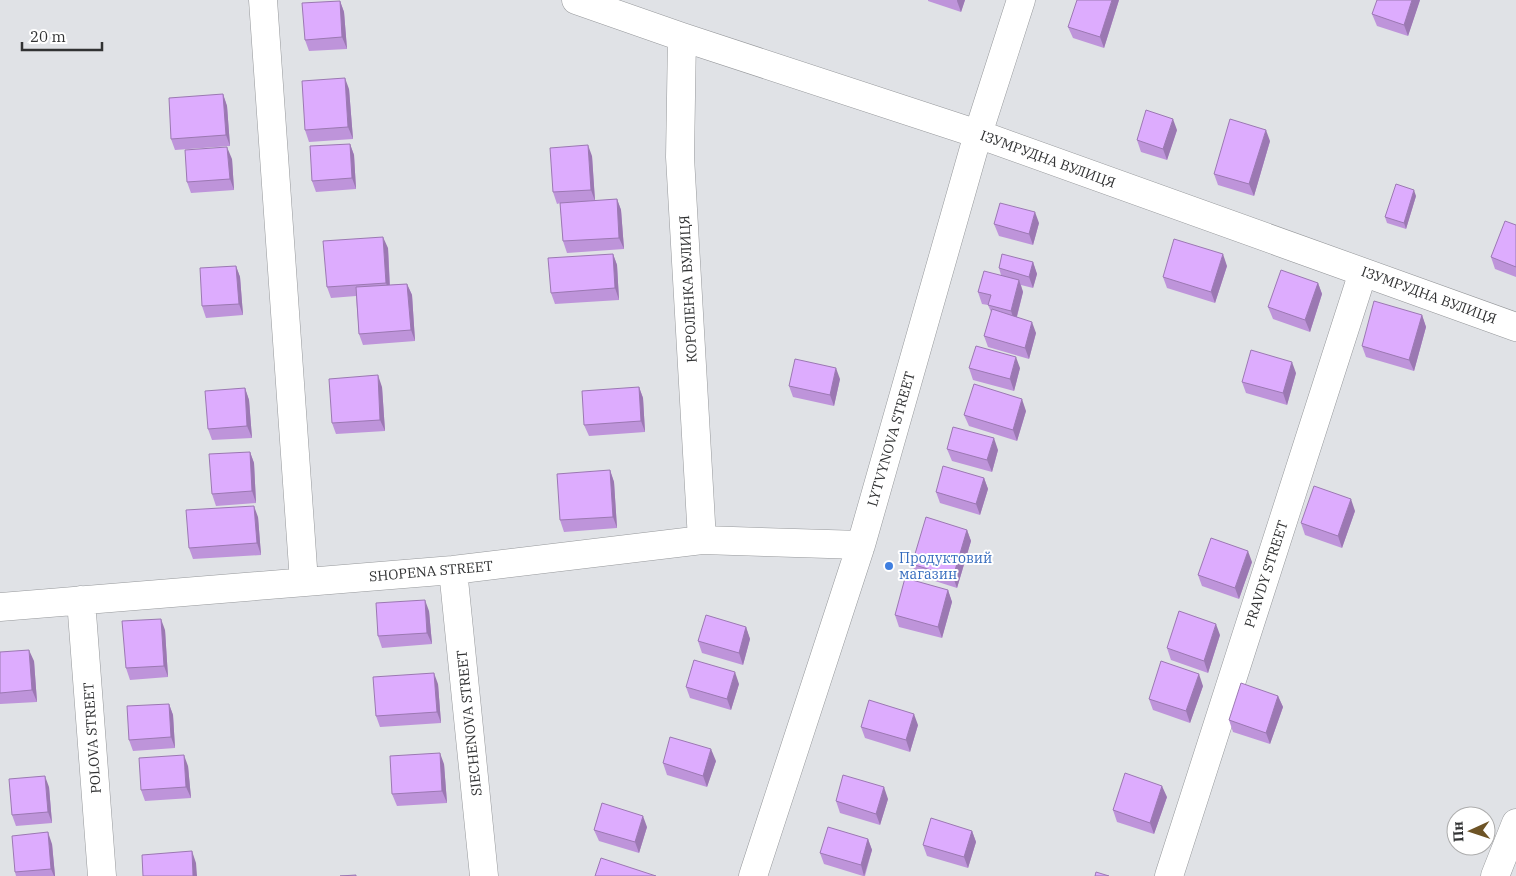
<svg xmlns="http://www.w3.org/2000/svg" width="1516" height="876" viewBox="0 0 1516 876" font-family="'IBM Plex Serif',serif">
	<rect width="100%" height="100%" fill="#e0e2e6"/>
	<g fill="none" stroke-linecap="round" stroke-linejoin="round">
		<g stroke="#96989b" stroke-width="29">
			<path id="minor" d="M263,0L304,582
				M576,0L682,37L978,134L1516,327
				M682,37L680,157L702,540
				M453,570L484,876
				M81,600L102,876
				M0,607L453,570L702,540L861,545
				M753,876L861,545L978,134L1021,0
				M1169,876L1363,272
				M1495,876L1516,823"/>
		</g>
		<use href="#minor" stroke="#fff" stroke-width="28"/>
	</g>
	<path fill="#be94da" d="M928,0H965L961,12L928,1Z
		M1119,0L1104,48L1073,38L1068,27Z
		M1420,0L1408,36L1377,26L1372,14Z
		M340,1L344,12L347,49L309,51L305,40Z
		M349,89L353,139L309,142L305,130Z
		M223,94L227,106L230,146L175,150L171,139Z
		M1177,130L1167,160L1141,152L1137,140Z
		M1270,141L1254,196L1218,185L1214,174Z
		M350,144L354,155L356,189L316,192L312,181Z
		M592,156L595,201L617,199L621,210L624,249L567,253L563,241L560,203L557,204L553,192Z
		M232,159L234,190L191,193L187,182Z
		M1416,196L1406,229L1387,223L1385,217Z
		M1039,223L1033,245L999,236L994,224Z
		M1516,225V277L1495,269L1491,257Z
		M388,248L390,285L407,284L412,295L415,341L363,345L359,334L356,296L331,298L327,287Z
		M613,254L617,265L619,300L555,304L551,293Z
		M1033,262L1037,274L1033,288L1021,285L1023,292L1017,317L1036,333L1029,359L988,347L984,336L991,312L988,305L982,304L978,292L1001,275L999,268Z
		M236,266L240,277L243,315L206,318L202,306Z
		M1227,266L1215,303L1167,288L1163,277Z
		M1318,283L1322,294L1310,332L1273,319L1268,307Z
		M1422,315L1426,327L1414,371L1366,357L1362,346Z
		M969,368H1020L1014,391L973,380Z
		M1296,373L1287,405L1246,393L1242,382Z
		M840,379L834,406L793,397L789,386Z
		M382,387L385,431L336,434L332,423Z
		M639,387L643,398L645,432L589,436L584,425Z
		M245,388L249,400L252,438L212,440L208,429Z
		M1026,411L1017,441L969,426L964,415Z
		M947,449L998,450L992,472L952,461Z
		M250,452L254,463L256,503L216,506L212,494Z
		M610,470L614,482L617,528L564,532L560,520Z
		M984,478L988,489L980,515L940,503L936,492Z
		M1355,511L1342,548L1305,535L1301,523Z
		M258,517L261,555L193,559L189,548Z
		M967,530L971,541L957,588L916,575L912,564Z
		M1252,562L1239,599L1202,586L1198,575Z
		M948,590L952,602L942,638L899,627L895,615Z
		M429,611L432,644L382,648L378,636Z
		M746,627L750,639L743,665L702,653L698,641Z
		M165,630L168,677L130,680L126,668Z
		M1220,635L1208,673L1171,660L1167,648Z
		M0,652L34,661L37,702L0,704Z
		M438,684L441,723L380,727L376,716Z
		M739,684L731,710L690,698L686,687Z
		M1203,686L1190,723L1153,710L1149,699Z
		M1278,696L1283,707L1270,744L1233,732L1229,720Z
		M169,704L173,715L175,748L133,751L129,740Z
		M918,725L910,752L865,738L861,727Z
		M716,761L707,787L667,775L663,763Z
		M444,764L447,803L397,806L392,794Z
		M188,766L191,798L145,801L141,790Z
		M49,787L52,823L16,826L12,815Z
		M1167,797L1154,834L1117,822L1113,810Z
		M888,799L880,825L840,813L836,801Z
		M647,827L639,853L599,841L594,830Z
		M972,831L976,842L968,868L927,856L923,845Z
		M868,839L872,850L865,876H863L824,864L820,853Z
		M52,844L55,876H16L15,872Z"/>
	<path fill="#9b78b2" d="M957,0H965L961,12L957,1Z
		M1112,0H1119L1104,48L1100,37Z
		M1412,0H1420L1408,36L1404,25Z
		M340,1L344,12L347,49L342,37Z
		M345,78L349,89L353,139L348,127Z
		M223,94L227,106L230,146L226,135Z
		M1173,119L1177,130L1167,160L1163,149Z
		M1266,130L1270,141L1254,196L1249,184Z
		M350,144L354,155L356,189L352,178Z
		M588,145L592,156L595,201L591,190Z
		M227,147L232,159L234,190L230,179Z
		M1414,190L1416,196L1406,229L1404,223Z
		M617,199L621,210L624,249L619,238Z
		M1035,212L1039,223L1033,245L1029,234Z
		M383,237L388,248L390,294L386,283Z
		M613,254L617,265L619,300L615,288Z
		M1223,254L1227,266L1215,303L1211,292Z
		M1033,262L1037,274L1033,288L1029,277Z
		M236,266L240,277L243,315L239,304Z
		M1019,280L1023,292L1015,323L1011,311Z
		M1318,283L1322,294L1310,332L1305,320Z
		M407,284L412,295L415,341L411,330Z
		M1422,315L1426,327L1414,371L1409,360Z
		M1032,322L1036,333L1029,359L1025,348Z
		M1016,357L1020,368L1014,391L1010,379Z
		M1292,362L1296,373L1287,405L1283,393Z
		M836,368L840,379L834,406L830,395Z
		M378,375L382,387L385,431L380,420Z
		M639,387L643,398L645,432L641,421Z
		M245,388L249,400L252,438L247,426Z
		M1022,399L1026,411L1017,441L1013,430Z
		M994,438L998,450L992,472L987,460Z
		M250,452L254,463L256,503L252,491Z
		M610,470L614,482L617,528L613,517Z
		M984,478L988,489L980,515L976,504Z
		M1351,499L1355,511L1342,548L1338,536Z
		M254,506L258,517L261,555L257,543Z
		M967,530L971,541L957,588L953,577Z
		M1248,551L1252,562L1239,599L1235,588Z
		M948,590L952,602L942,638L938,627Z
		M425,600L429,611L432,644L427,633Z
		M161,619L165,630L168,677L164,666Z
		M1216,624L1220,635L1208,673L1204,661Z
		M746,627L750,639L743,665L739,653Z
		M29,650L34,661L37,702L32,690Z
		M735,672L739,684L731,710L727,699Z
		M434,673L438,684L441,723L437,712Z
		M1199,674L1203,686L1190,723L1186,711Z
		M1278,696L1283,707L1270,744L1266,733Z
		M169,704L173,715L175,748L171,737Z
		M914,714L918,725L910,752L906,740Z
		M711,749L716,761L707,787L703,776Z
		M440,753L444,764L447,803L442,791Z
		M184,755L188,766L191,798L186,787Z
		M45,776L49,787L52,823L48,812Z
		M1162,786L1167,797L1154,834L1150,823Z
		M884,787L888,799L880,825L876,814Z
		M643,816L647,827L639,853L635,842Z
		M972,831L976,842L968,868L964,857Z
		M48,832L52,844L55,876H54L51,869Z
		M868,839L872,850L864,876L861,865Z
		M192,851L196,863L197,876H193Z"/>
	<path fill="#ddacfe" stroke="#9b78b2" d="M1077,0H1112L1100,37L1068,27Z
		M1377,0H1412L1404,25L1372,14Z
		M340,1L342,37L305,40L302,3Z
		M345,78L348,127L305,130L302,81Z
		M223,94L226,135L171,139L169,98Z
		M1146,110L1173,119L1163,149L1137,140Z
		M1230,119L1266,130L1249,184L1214,174Z
		M350,144L352,178L312,181L310,146Z
		M588,145L591,190L553,192L550,148Z
		M227,147L230,179L187,182L185,150Z
		M1396,184L1414,190L1404,223L1385,217Z
		M617,199L619,238L563,241L560,203Z
		M1000,203L1035,212L1029,234L994,224Z
		M1505,221L1516,225V267L1491,257Z
		M383,237L386,283L327,287L323,241Z
		M1174,239L1223,254L1211,292L1163,277Z
		M613,254L615,288L551,293L548,258Z
		M1002,254L1033,262L1029,277L999,268Z
		M236,266L239,304L202,306L200,268Z
		M1281,270L1318,283L1305,320L1268,307Z
		M984,271L1019,280L1011,311L988,305L991,295L978,292Z
		M407,284L411,330L359,334L356,287Z
		M1374,301L1422,315L1409,360L1362,346Z
		M992,309L1032,322L1025,348L984,336Z
		M976,346L1016,357L1010,379L969,368Z
		M1251,350L1292,362L1283,393L1242,382Z
		M795,359L836,368L830,395L789,386Z
		M378,375L380,420L332,423L329,379Z
		M974,384L1022,399L1013,430L964,415Z
		M639,387L641,421L584,425L582,391Z
		M245,388L247,426L208,429L205,391Z
		M953,427L994,438L987,460L947,449Z
		M250,452L252,491L212,494L209,454Z
		M943,466L984,478L976,504L936,492Z
		M610,470L613,517L560,520L557,474Z
		M1314,486L1351,499L1338,536L1301,523Z
		M254,506L257,543L189,548L186,510Z
		M926,517L967,530L953,577L912,564Z
		M1211,538L1248,551L1235,588L1198,575Z
		M905,578L948,590L938,627L895,615Z
		M425,600L427,633L378,636L376,603Z
		M1179,611L1216,624L1204,661L1167,648Z
		M706,615L746,627L739,653L698,641Z
		M161,619L164,666L126,668L122,621Z
		M29,650L32,690L0,693V652Z
		M694,660L735,672L727,699L686,687Z
		M1161,661L1199,674L1186,711L1149,699Z
		M434,673L437,712L376,716L373,677Z
		M1241,683L1278,696L1266,733L1229,720Z
		M869,700L914,714L906,740L861,727Z
		M169,704L171,737L129,740L127,706Z
		M670,737L711,749L703,776L663,763Z
		M440,753L442,791L392,794L390,756Z
		M184,755L186,787L141,790L139,758Z
		M1125,773L1162,786L1150,823L1113,810Z
		M843,775L884,787L876,814L836,801Z
		M45,776L48,812L12,815L9,779Z
		M602,803L643,816L635,842L594,830Z
		M931,818L972,831L964,857L923,845Z
		M828,827L868,839L861,865L820,853Z
		M48,832L51,869L15,872L12,836Z
		M192,851L193,876H143L142,855Z
		M601,858L656,876H595Z
		M1096,872L1109,876H1095Z
		M356,875V876H340Z"/>
	<circle fill="#3f7fe0" stroke="#fff" stroke-width="2" cx="889" cy="566" r="5"/>
	<g text-anchor="middle" stroke-width="4" stroke-linejoin="round" paint-order="stroke">
		<g font-size="14" fill="#313233" stroke="#fff">
			<text transform="translate(1048 159) rotate(20)" y="5">ІЗУМРУДНА ВУЛИЦЯ</text>
			<text transform="translate(688 289) rotate(-93)" y="5">КОРОЛЕНКА ВУЛИЦЯ</text>
			<text transform="translate(1429 295) rotate(20)" y="5">ІЗУМРУДНА ВУЛИЦЯ</text>
			<text transform="translate(891 439) rotate(-74)" y="5">LYTVYNOVA STREET</text>
			<text transform="translate(431 571) rotate(-5)" y="5">SHOPENA STREET</text>
			<text transform="translate(1266 574) rotate(-72)" y="5">PRAVDY STREET</text>
			<text transform="translate(469 723) rotate(-96)" y="5">SIECHENOVA STREET</text>
			<text transform="translate(92 738) rotate(-94)" y="5">POLOVA STREET</text>
		</g>
		<g font-size="14" fill="#366cbe" stroke="#fff" text-anchor="start">
			<text x="899" y="563">Продуктовий<tspan x="899" dy="16">магазин</tspan></text>
		</g>
	</g>
	<g transform="translate(1471 831) rotate(267)"><circle r="24" fill="#ffffff" stroke="#adadad"/>
	<path d="M0-4L9 19L0 12L-9 19Z" fill="#6e5426"/>
	<text y="-8" font-size="14" font-weight="bold" text-anchor="middle" fill="#313233">Пн</text>
	</g>
	<path d="M22 42v8h80v-8" fill="none" stroke="#313233" stroke-width="2.5"/>
	<text x="30" y="42" font-size="15" fill="#313233" stroke="#ffffff" stroke-width="4" paint-order="stroke">20 m</text>
</svg>
